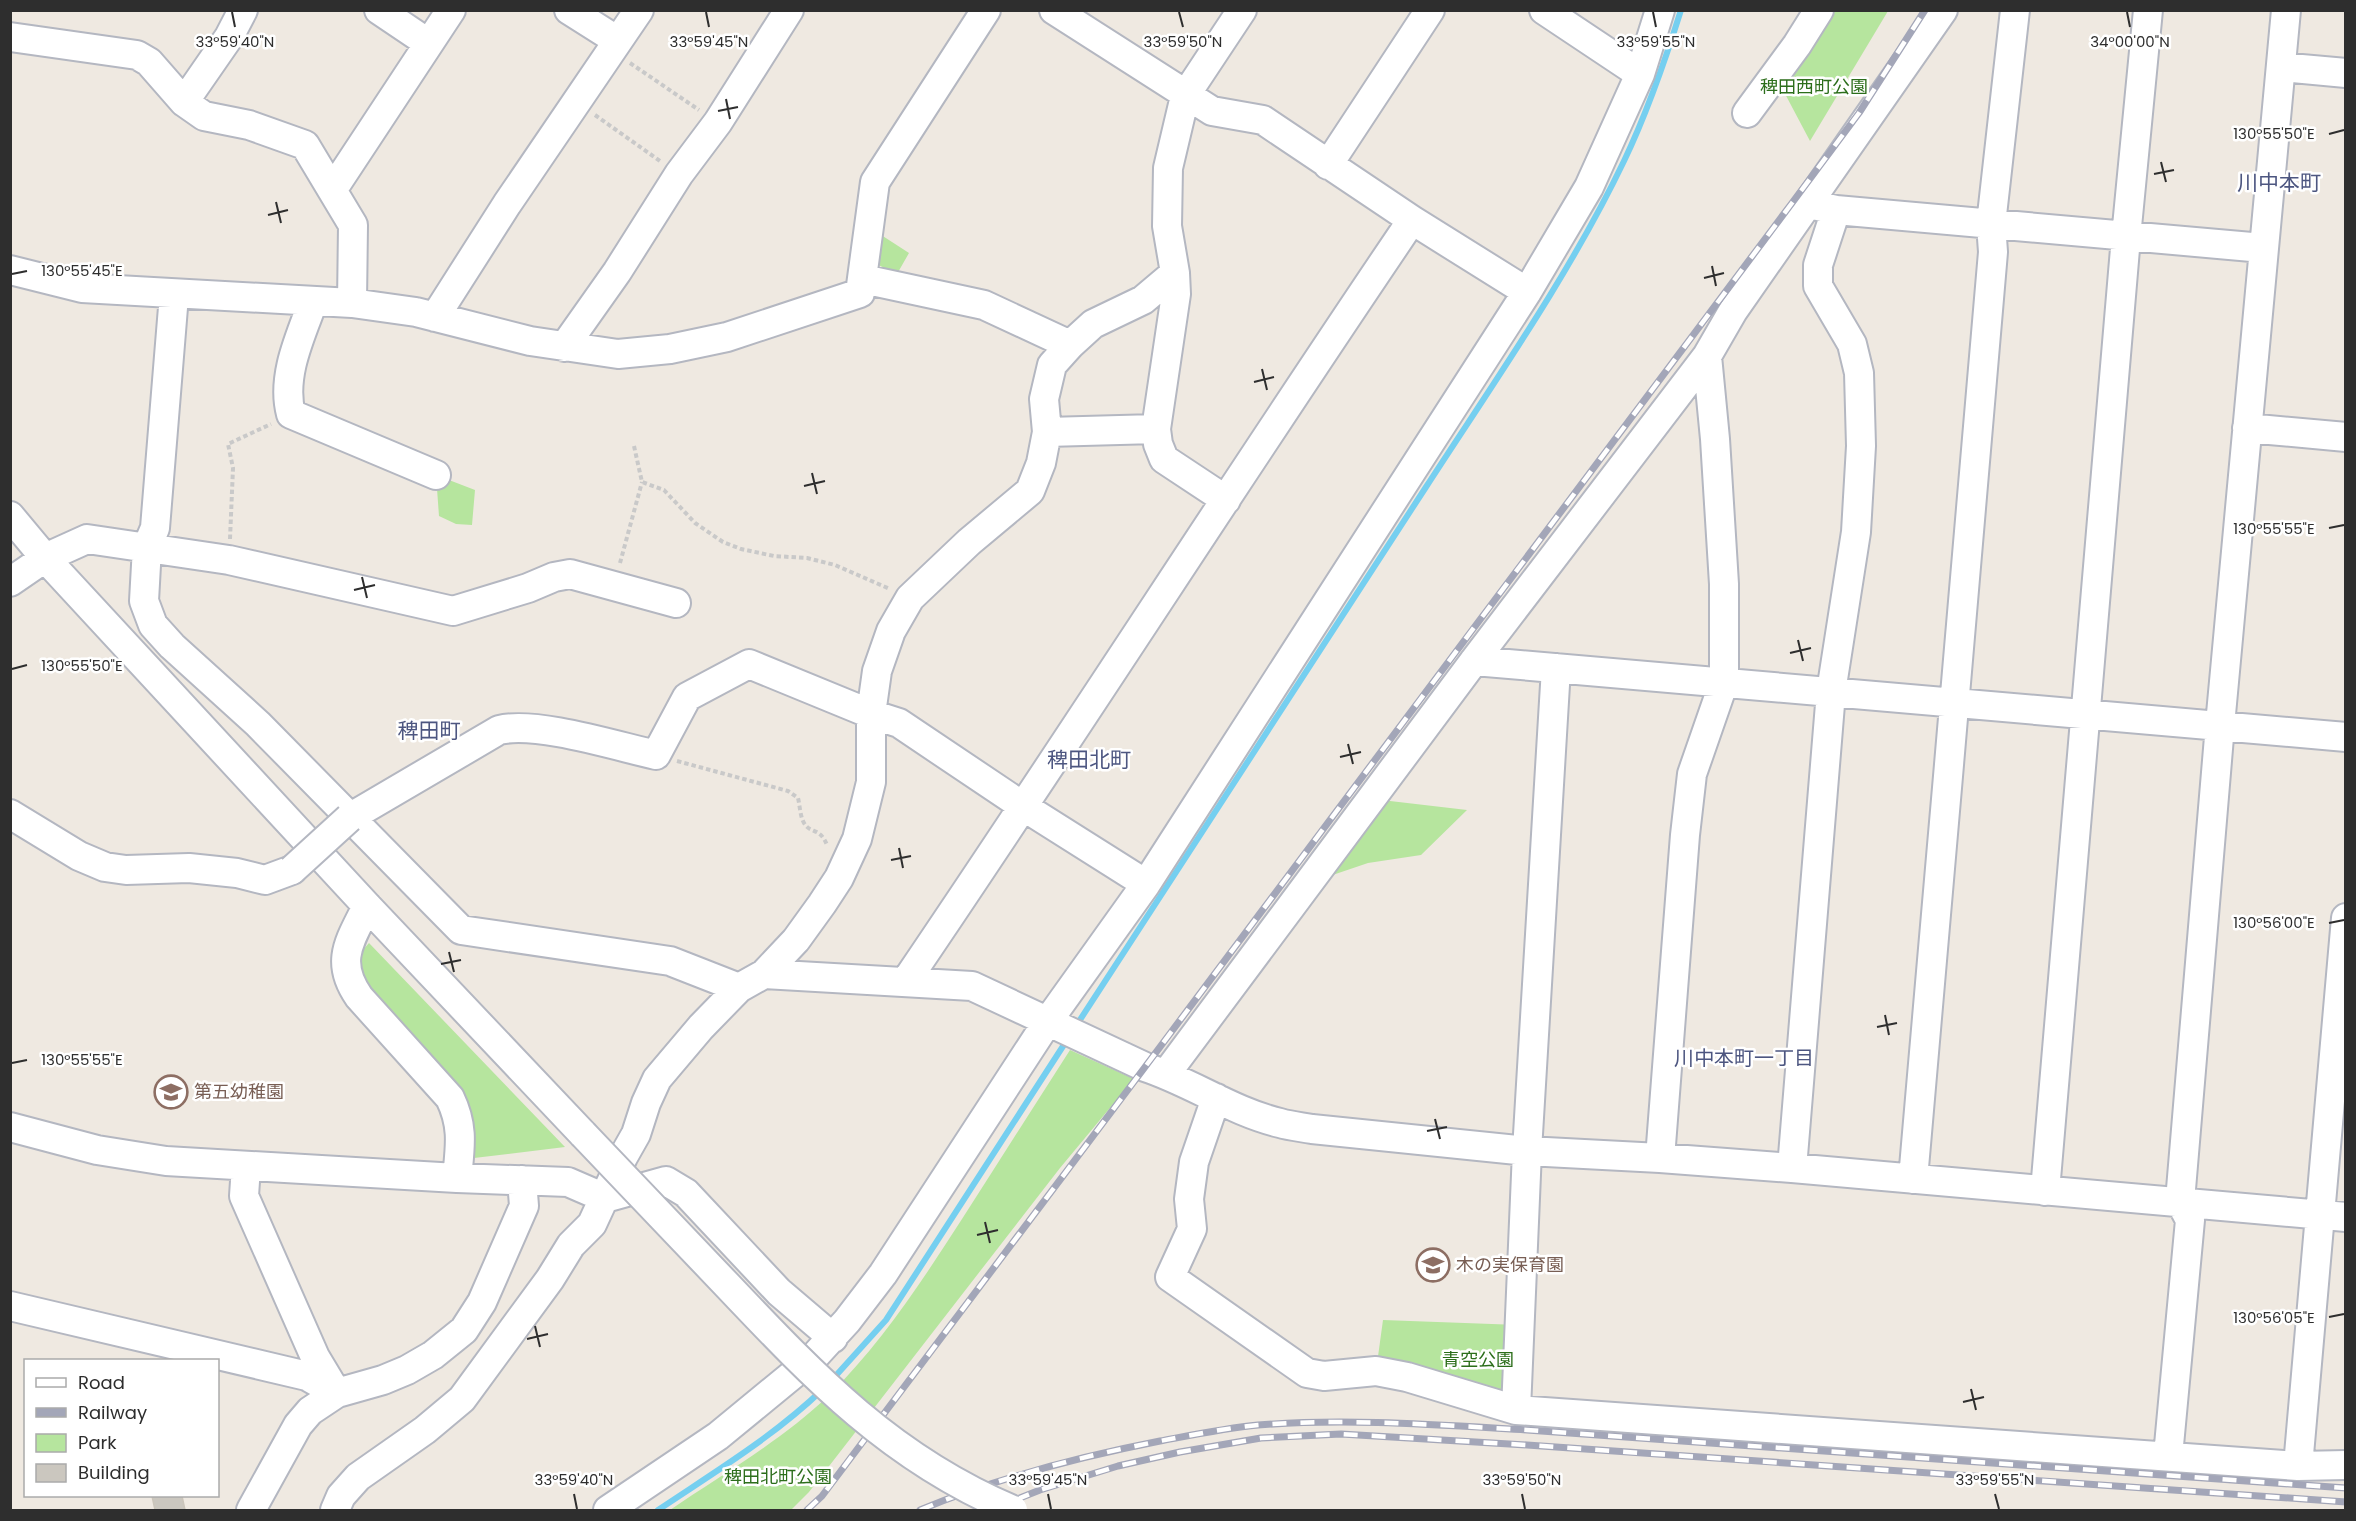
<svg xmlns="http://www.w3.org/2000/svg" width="2356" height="1521" viewBox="0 0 2356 1521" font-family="Poppins,'Noto Sans JP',sans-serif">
	<rect width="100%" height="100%" fill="#efe9e1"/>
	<path fill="#b6e59e" d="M1834,11H1888L1810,141L1783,90Z
		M875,231L909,253L897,274L870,261Z
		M436,475L475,490L472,525L456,524L439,516Z
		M1373,799L1467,810L1421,855L1368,863L1309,883Z
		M369,943L565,1147L474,1158L471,1117L455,1081L358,977L362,951Z
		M1070,1050L1134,1079L1060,1168L809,1492L791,1510H670C721,1475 784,1439 828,1396C882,1343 922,1281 962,1219C998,1163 1034,1106 1070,1050Z
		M1383,1320L1519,1325L1516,1410L1376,1371Z"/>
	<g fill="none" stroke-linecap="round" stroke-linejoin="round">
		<path stroke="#75cff0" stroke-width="6" d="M1076,1026C1192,846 1311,667 1426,487C1494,382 1570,274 1624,161C1647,113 1665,61 1681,10
			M831,1381L886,1320L1067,1040
			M658,1510C713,1473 773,1437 822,1390"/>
	</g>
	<path fill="#cbc7bf" stroke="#cbc5ba" stroke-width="1.5" d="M152,1496H182L185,1510H155Z"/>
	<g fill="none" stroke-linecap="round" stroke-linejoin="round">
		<g stroke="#b4b7c1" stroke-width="32">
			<path id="minor" d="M379,10L428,43
				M569,10L618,41
				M1054,10L1212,111L1263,120L1412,220L1527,292
				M1544,10L1640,74
				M10,37L137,55L149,62L184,102L204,116L249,125L305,145L353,225L352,303
				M2281,67L2346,73
				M184,102L229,37L243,10
				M1747,113L1797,45L1819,10
				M1328,165L1430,10
				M333,189L451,10
				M1818,206L1836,210L2263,248
				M10,270L82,288L352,303L416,312L530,341L618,354L670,349L727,337L860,293L875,182L986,10
				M1175,273L1176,294L1156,429L1158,444L1164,459L1226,500
				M863,279L984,305L1070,345
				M174,295L155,528L147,547L144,601L153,625L172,646L258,724L461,930L670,961L739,988
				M313,302C300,337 281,377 291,414L436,475
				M435,317L507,204L639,10
				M564,347L617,272L679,174L718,122L789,10
				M2247,428L2346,437
				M1047,432L1156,429
				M10,516L45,558L367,906L583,1134
				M10,582L45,558L87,539L229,560L453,611L528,588L554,577L570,574L676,603
				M1474,661L2346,737
				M10,814L79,856L105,867L126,870L189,868L237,873L265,880L292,870
				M349,818L499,730C537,721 616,746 656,755L687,697L749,664L871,714L899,723L1024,807L1146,884
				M367,906C350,941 334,961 359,997L450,1098C464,1127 460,1147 457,1178
				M764,974L972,986L1145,1067C1191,1082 1233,1112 1280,1123C1290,1126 1301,1127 1312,1129L1527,1151L1660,1158L1792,1168L2346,1217
				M906,981C1077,729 1241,472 1412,220
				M1166,1074L1474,661L1707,356L1733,311L1943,10
				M1216,1098L1194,1162L1189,1199L1192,1229L1170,1277L1307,1373L1324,1376L1376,1371L1407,1377L1516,1410L2298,1466L2346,1465
				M10,1127L97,1150L166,1161L457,1178L568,1182L605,1198L666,1181L686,1193L779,1292L833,1338
				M1660,1158L1685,835L1692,774L1724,682V584L1715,439L1707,356
				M246,1166L244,1196L315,1357L336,1392
				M1792,1168L1831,692L1856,532L1861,446L1859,373L1852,344L1818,286V265L1836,210
				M1913,1179C1939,870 1968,561 1993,252L1991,224L2015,10
				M2045,1191L2126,237L2148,10
				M10,1306L307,1376L337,1393
				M1516,1410L1527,1151L1556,668
				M2168,1456L2190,1220L2180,1201L2220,725L2286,10
				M2298,1466L2346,918
				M251,1510L298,1425L310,1411L337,1393L383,1380L407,1370L433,1355L464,1330L482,1302L524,1206L522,1180
				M335,1510L341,1496L358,1477L425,1430L462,1399L550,1279L571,1245L592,1224L623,1157L636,1134L646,1103L657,1079L701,1027L739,988L764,974L796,940L822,904L839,878L857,839L871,782V714L877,671L891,631L910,598L969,542L1030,491L1041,463L1047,432L1044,399L1052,365L1070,345L1093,324L1143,300L1175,273L1167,226L1168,168L1185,96L1242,10
				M608,1510L718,1436L813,1358L847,1321L883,1274L1048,1021L1146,884L1527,292L1589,187L1640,74L1660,10"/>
		</g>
		<path stroke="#c9c9c9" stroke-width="4" stroke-dasharray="4.5 3" stroke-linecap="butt" d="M630,63L699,110
			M595,115L660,161
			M634,446L642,482L664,490L695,523L723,542L741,549L774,556L807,558L835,565L890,589
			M230,539L233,468L228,444L271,424
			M620,563L642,482
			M677,761L788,791L798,798C800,806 800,816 804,823C810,834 820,827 827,845"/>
		<use href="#minor" stroke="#fff" stroke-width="28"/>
		<g stroke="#a3a6b8" stroke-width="7">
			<path id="rail" d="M807,1510L822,1496L1145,1067L1792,203L1859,113L1925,10
				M920,1510C997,1478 1078,1457 1160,1441C1192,1435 1226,1428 1258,1425C1346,1418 1439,1425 1527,1430L2346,1488
				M990,1510L1040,1490L1118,1466L1180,1452L1261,1438L1341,1434L1527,1445L2346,1502"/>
		</g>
		<use href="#rail" stroke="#fff" stroke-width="4.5" stroke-dasharray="14" stroke-linecap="butt"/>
		<g stroke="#b4b7c1" stroke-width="32" stroke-linecap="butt">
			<path id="minor-bridge" d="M292,870L349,818
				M583,1134C631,1184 679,1235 727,1285C816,1379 892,1459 1013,1510"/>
		</g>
		<use href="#minor-bridge" stroke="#fff" stroke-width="28"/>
	</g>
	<path fill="none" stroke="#2e2e2e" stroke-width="2" d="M232,12L235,27M706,12L709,27M1179,12L1183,27M1653,12L1656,27M2127,12L2130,27M726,99L730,119M718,111L738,107M2329,134L2344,130M2161,162L2166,182M2154,174L2174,170M276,202L281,223M268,215L288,210M1712,266L1716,286M12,274L27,271M1704,278L1724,273M1262,369L1267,390M1254,382L1274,377M812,473L817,494M804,486L825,481M2329,528L2344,525M362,577L367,598M354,590L375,585M1798,640L1803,661M1790,653L1811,648M12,669L27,665M1348,744L1353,764M1340,757L1361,752M899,848L903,868M891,860L911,856M2329,923L2344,920M449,952L454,972M441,964L461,960M1885,1015L1889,1035M1877,1027L1897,1023M12,1063L27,1060M1435,1119L1440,1139M1427,1131L1447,1127M985,1222L990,1243M977,1235L998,1230M2329,1317L2344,1314M535,1326L540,1347M527,1339L548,1334M1971,1389L1976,1410M1963,1402L1984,1397M574,1494L577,1509M1048,1494L1051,1509M1522,1494L1525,1509M1995,1494L1999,1509"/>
	<defs>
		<g id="school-ring" transform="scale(1.725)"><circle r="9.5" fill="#fff" stroke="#8d6e63" stroke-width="1.5"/><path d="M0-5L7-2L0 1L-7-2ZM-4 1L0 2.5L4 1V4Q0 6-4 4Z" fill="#8d6e63"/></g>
	</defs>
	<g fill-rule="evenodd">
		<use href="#school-ring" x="171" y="1092"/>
		<use href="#school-ring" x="1433" y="1265"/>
	</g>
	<g text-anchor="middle" stroke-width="5" stroke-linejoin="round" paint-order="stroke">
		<g font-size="18" fill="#2c6e1b" stroke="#fff">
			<text x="1814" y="93">稗田西町公園</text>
			<text x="1478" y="1366">青空公園</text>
			<text x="778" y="1483">稗田北町公園</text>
		</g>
		<g font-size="18" fill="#785e54" stroke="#fff" text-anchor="start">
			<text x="194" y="1098">第五幼稚園</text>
			<text x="1456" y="1271">木の実保育園</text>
		</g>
		<g font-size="20" fill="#4d5680" stroke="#fff">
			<text x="1744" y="1065">川中本町一丁目</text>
		</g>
		<g font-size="21" fill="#4d5680" stroke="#fff">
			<text x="2279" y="190">川中本町</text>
			<text x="429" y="738">稗田町</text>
			<text x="1089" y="767">稗田北町</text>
		</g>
	</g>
	<g font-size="15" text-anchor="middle" fill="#2e2e2e" stroke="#fff" stroke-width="5" stroke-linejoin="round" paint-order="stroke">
		<text x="235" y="47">33°59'40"N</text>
		<text x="709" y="47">33°59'45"N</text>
		<text x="1183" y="47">33°59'50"N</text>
		<text x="1656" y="47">33°59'55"N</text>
		<text x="2130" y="47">34°00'00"N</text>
		<text x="2274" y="139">130°55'50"E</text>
		<text x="82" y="276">130°55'45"E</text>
		<text x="2274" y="534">130°55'55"E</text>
		<text x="82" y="671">130°55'50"E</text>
		<text x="2274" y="928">130°56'00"E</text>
		<text x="82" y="1065">130°55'55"E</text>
		<text x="2274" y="1323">130°56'05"E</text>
		<text x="574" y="1485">33°59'40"N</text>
		<text x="1048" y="1485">33°59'45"N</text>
		<text x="1522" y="1485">33°59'50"N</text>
		<text x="1995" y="1485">33°59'55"N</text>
	</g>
	<rect width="2356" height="1521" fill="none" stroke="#2e2e2e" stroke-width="24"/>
	<rect x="24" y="1359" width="195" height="138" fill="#ffffff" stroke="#ababab" stroke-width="1.5"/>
	<rect x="36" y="1378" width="30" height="9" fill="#ffffff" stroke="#ababab" stroke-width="1.5"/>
	<text x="78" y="1389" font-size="18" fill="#2e2e2e">Road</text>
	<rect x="36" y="1408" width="30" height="9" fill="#a3a6b8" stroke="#ababab" stroke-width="1.5"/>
	<text x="78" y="1419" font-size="18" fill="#2e2e2e">Railway</text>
	<rect x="36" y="1434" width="30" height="18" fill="#b6e59e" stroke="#ababab" stroke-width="1.5"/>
	<text x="78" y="1449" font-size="18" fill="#2e2e2e">Park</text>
	<rect x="36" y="1464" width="30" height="18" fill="#cbc7bf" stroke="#ababab" stroke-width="1.5"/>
	<text x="78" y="1479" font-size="18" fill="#2e2e2e">Building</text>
</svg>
